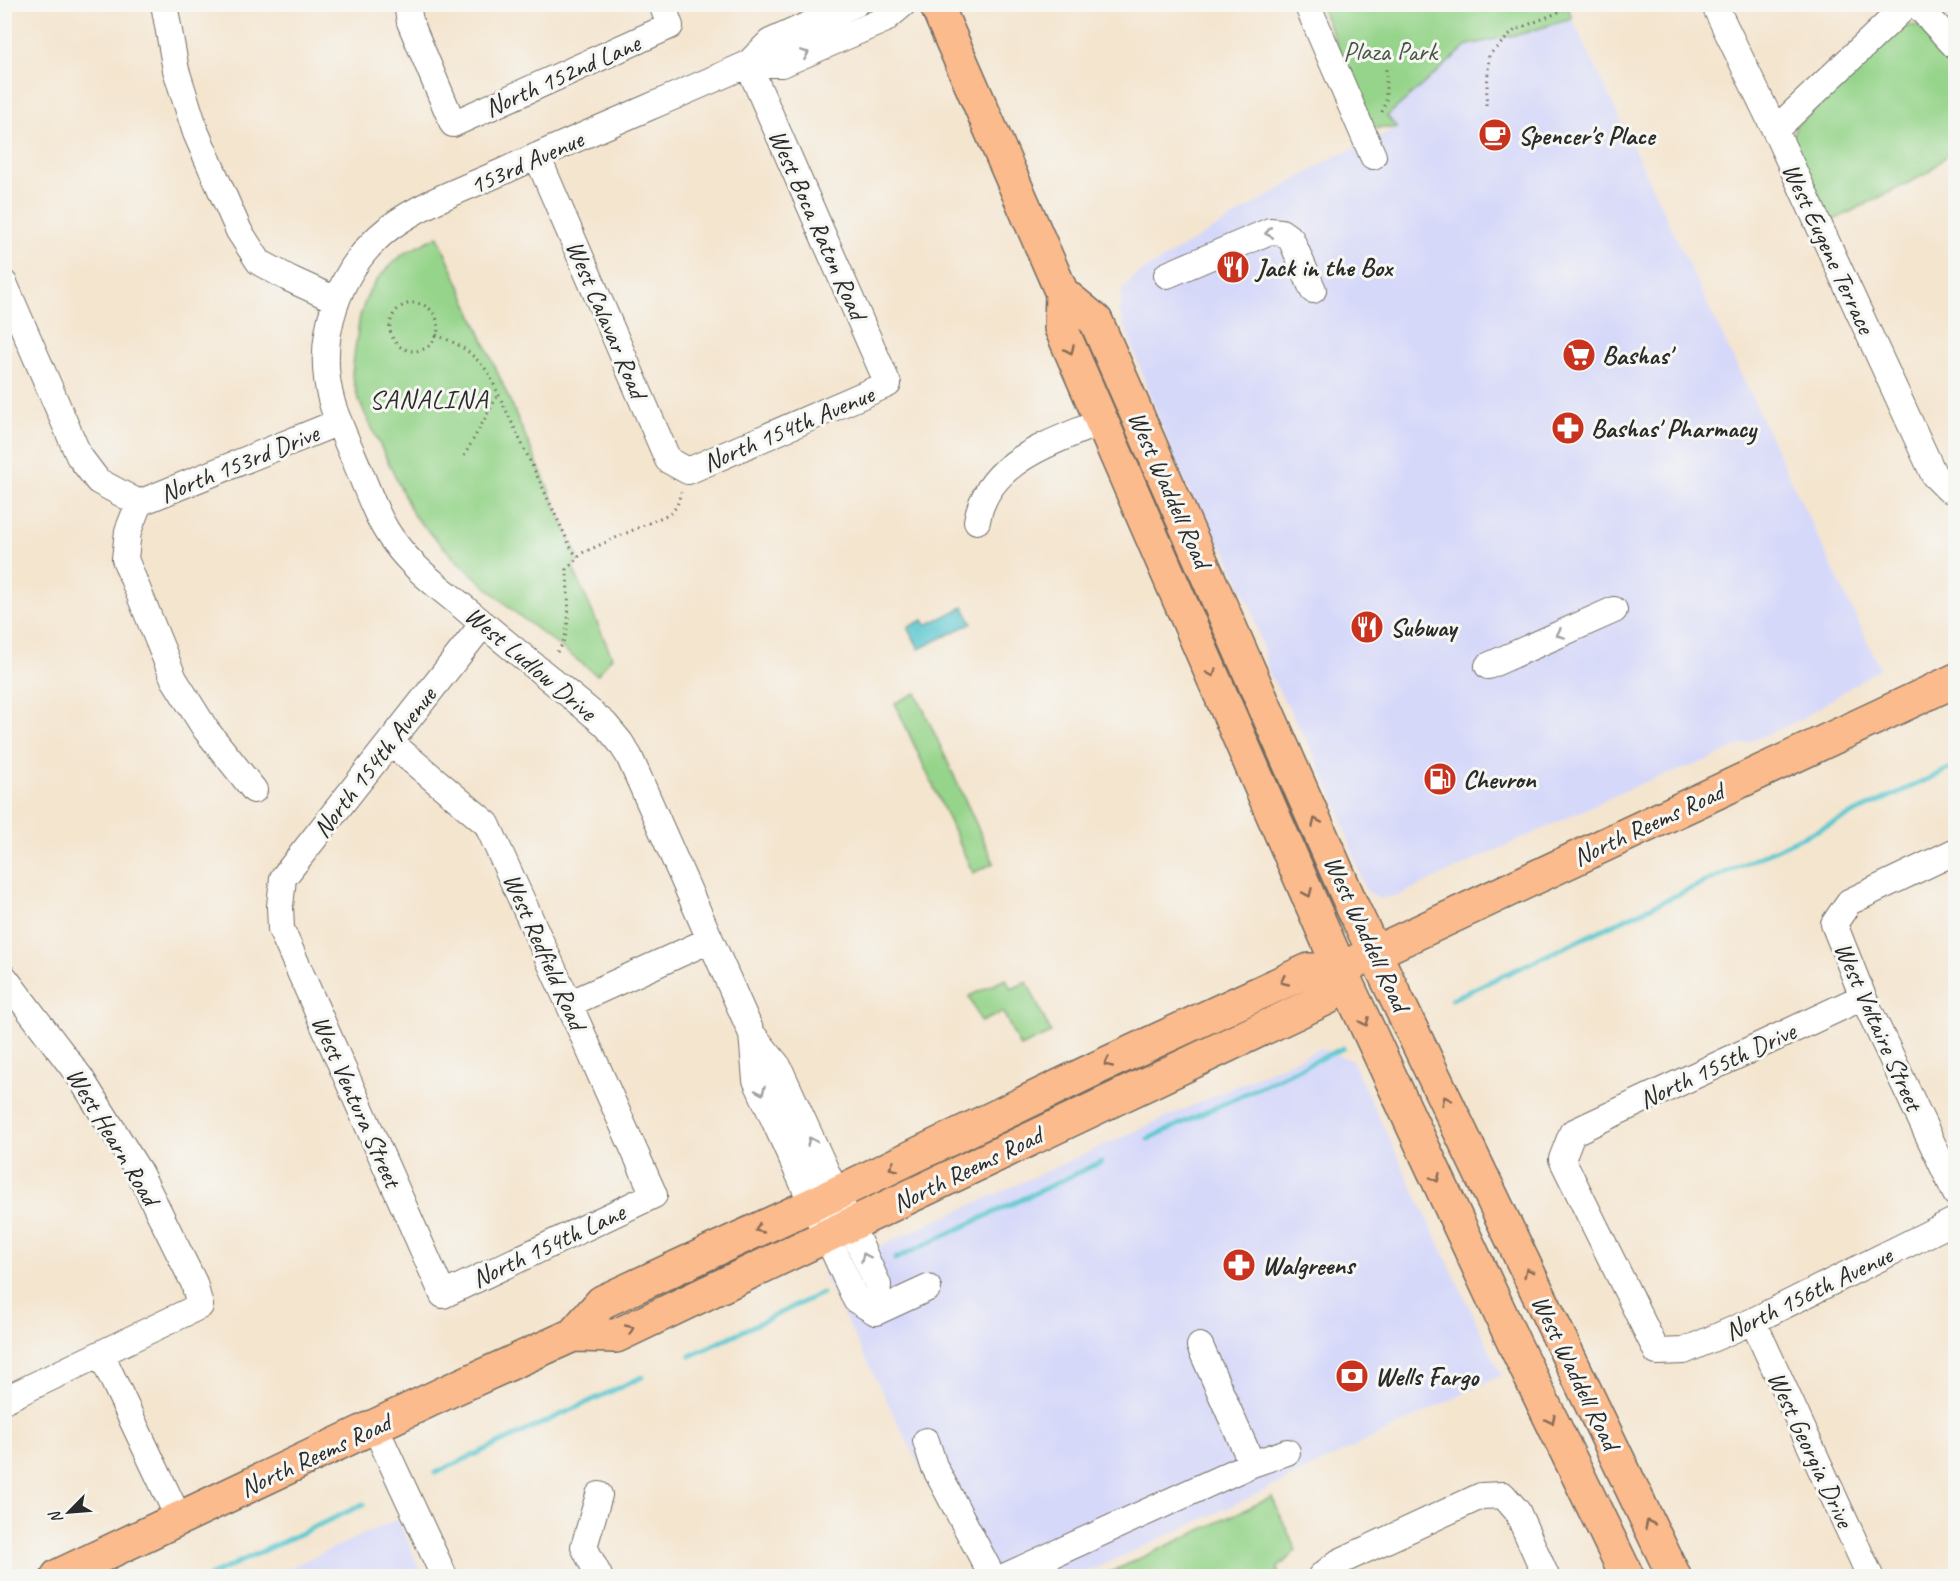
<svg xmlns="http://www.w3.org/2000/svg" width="1960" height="1581" viewBox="0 0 1960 1581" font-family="Caveat,sans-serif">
	<rect width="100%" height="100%" fill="#f6f6f2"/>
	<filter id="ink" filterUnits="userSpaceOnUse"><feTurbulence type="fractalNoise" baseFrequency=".0167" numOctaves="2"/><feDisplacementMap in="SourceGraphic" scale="12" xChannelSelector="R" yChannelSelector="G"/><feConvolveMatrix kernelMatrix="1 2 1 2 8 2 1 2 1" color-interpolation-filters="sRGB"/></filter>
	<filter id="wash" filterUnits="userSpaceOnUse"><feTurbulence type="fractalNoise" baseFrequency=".008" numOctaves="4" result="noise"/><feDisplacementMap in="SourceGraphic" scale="24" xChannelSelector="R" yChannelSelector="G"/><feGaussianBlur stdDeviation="1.35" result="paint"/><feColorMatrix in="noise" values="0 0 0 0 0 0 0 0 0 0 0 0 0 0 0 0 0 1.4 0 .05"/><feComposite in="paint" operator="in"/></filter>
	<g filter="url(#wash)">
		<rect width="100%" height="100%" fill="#f4e5cf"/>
		<path fill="#d6d8f9" d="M1572,18L1880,668L1800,720L1698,764L1642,783L1400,895L1379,899L1365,889L1336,802L1310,746L1270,675L1252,610L1225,550L1207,530L1173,457L1120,313L1122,290L1136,275L1332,158L1354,149L1396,128L1387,116L1468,45L1525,33Z
			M1321,1048L1352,1061L1502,1375L1266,1490L1079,1576H975L822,1272Z
			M398,1519L423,1576H271Z"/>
		<path fill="#95d48a" stroke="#60805a" stroke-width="1.5" d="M1320,5H1567L1572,18L1525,33L1468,45L1387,116L1397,128H1373Z
			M1918,25L1955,62V147L1928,173L1828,223L1792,140L1796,126L1902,27Z
			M438,236L578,557L573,568L612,657L597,675L517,614L454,558L414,516L358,399L352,374L355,349L360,316L369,291L381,275L403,254Z
			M916,693L994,863L973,873L895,703Z
			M1006,979L1011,989L1027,982L1051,1033L1020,1047L1003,1012L981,1022L969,996Z
			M1272,1497L1296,1550L1278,1568V1576H1102Z"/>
		<path fill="#5ac7cf" stroke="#42797d" stroke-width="1.5" d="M964,607L972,623L919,649L908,627L923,620L926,625Z"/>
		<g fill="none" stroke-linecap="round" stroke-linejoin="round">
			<path stroke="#5ac7cf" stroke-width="5" d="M1452,999L1956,766
				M1148,1139L1343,1048
				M895,1259L1101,1162
				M690,1356L822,1293
				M435,1473L642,1377
				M209,1576L364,1504"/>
		</g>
	</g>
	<g filter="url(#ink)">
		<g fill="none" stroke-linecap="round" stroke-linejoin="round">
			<g stroke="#716c64" stroke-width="28">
				<path id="minor" d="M164,4L176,70L196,133L239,231L259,262L288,278L336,300
					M407,4L410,22L453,124L670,26L662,4
					M855,4L770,42L748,64C667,100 585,134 504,171C466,188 422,203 389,228C337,269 314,340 332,403C339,426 350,448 359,470C369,494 379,523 395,543C413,568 439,587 462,606C509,646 558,685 605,724L620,742L629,756L752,1034L778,1066L878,1285L876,1312
					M1307,4L1373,156
					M1714,4L1775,130L1934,475L1948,489H1956
					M1916,4L1956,47
					M748,64H782L884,20L903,4
					M1775,130L1908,4
					M537,156L668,460L688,471L888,384L748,64
					M1167,275L1270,231L1281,232L1291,239L1313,290
					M4,283L79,456L98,481L139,503L128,531L125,559L174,679L206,730L254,790
					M139,503L339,422
					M977,521C987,460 1053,443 1102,421
					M1488,666L1614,610
					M390,742L487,824L569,1004L654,1195L443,1295L281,929L280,906L283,878L483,624
					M1956,851L1849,902L1834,924L1863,997L1956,1194
					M4,977L80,1077L139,1172L194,1283L200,1306L4,1400
					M1863,997L1572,1133L1562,1159L1657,1352L1684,1351L1753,1321L1956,1220
					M569,1004L710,940
					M752,1034L756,1080L856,1300L876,1312
					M876,1312L928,1288
					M1753,1321L1870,1576
					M101,1354L179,1519
					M375,1427L444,1576
					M926,1441L934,1466L992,1576
					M1252,1464L1287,1452
					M599,1576L584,1547L599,1495
					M1006,1576L1252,1464L1200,1346
					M1321,1576L1339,1562L1481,1496L1503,1495L1517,1511L1546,1576"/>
			</g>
			<g stroke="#716c64" stroke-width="36">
				<path id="major" d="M936,4L1062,293L1061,328L1340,969L1514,1343L1627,1576
					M1062,293L1096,321L1352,906L1674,1576
					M573,1335L602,1302L835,1194L1097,1068L1309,970L1340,969L1956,680
					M58,1576L451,1390L573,1335L616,1336L1327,998L1340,969"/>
			</g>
			<path stroke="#716c64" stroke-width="3" stroke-dasharray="1.5 4.5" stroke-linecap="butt" d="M1486,105L1489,55L1515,30L1557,13L1573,4
				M1382,112L1386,100V67
				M390 327a24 24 0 1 1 48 0a24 24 0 1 1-48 0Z
				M436,335C462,345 470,351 488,372L572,550L578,557
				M464,456L498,395
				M557,652C574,632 567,594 567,569L582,553L671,513L677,506L681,492"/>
			<use href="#minor" stroke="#fff" stroke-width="26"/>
			<use href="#major" stroke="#fbbb8c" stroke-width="33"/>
		</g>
		<defs><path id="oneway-chevron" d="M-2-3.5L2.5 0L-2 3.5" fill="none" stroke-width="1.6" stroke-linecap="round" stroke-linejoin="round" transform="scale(1.5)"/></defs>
		<g stroke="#a0a0a0">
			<use href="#oneway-chevron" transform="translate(805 54) rotate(-23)"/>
			<use href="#oneway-chevron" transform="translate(1269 233) rotate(170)"/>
			<use href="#oneway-chevron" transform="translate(1560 634) rotate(156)"/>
			<use href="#oneway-chevron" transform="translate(761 1091) rotate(66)"/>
			<use href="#oneway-chevron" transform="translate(811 1141) rotate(-114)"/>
			<use href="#oneway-chevron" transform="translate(865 1257) rotate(-115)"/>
		</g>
		<g stroke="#896c57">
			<use href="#oneway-chevron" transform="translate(1070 350) rotate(66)"/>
			<use href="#oneway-chevron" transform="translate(1212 673) rotate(67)"/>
			<use href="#oneway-chevron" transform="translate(1316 822) rotate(-114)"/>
			<use href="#oneway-chevron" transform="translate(1308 893) rotate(66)"/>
			<use href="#oneway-chevron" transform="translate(1284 981) rotate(155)"/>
			<use href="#oneway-chevron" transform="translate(1365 1022) rotate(66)"/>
			<use href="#oneway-chevron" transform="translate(1108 1063) rotate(155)"/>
			<use href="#oneway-chevron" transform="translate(1446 1100) rotate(-115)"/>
			<use href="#oneway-chevron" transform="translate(893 1167) rotate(155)"/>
			<use href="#oneway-chevron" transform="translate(1436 1178) rotate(65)"/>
			<use href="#oneway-chevron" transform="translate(759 1229) rotate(155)"/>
			<use href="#oneway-chevron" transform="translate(1528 1272) rotate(-116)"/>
			<use href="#oneway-chevron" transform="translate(630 1329) rotate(-25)"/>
			<use href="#oneway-chevron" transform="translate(1551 1420) rotate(64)"/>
			<use href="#oneway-chevron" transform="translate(1649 1524) rotate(-116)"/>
		</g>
	</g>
	<defs>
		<g id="cafe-disc" transform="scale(1.725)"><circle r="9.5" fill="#c8321e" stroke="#f6f6f2"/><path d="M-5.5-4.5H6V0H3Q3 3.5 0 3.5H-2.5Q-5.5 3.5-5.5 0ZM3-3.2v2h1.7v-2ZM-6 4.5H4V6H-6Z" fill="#fff"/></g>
		<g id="restaurant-disc" transform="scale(1.725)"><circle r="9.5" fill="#c8321e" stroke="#f6f6f2"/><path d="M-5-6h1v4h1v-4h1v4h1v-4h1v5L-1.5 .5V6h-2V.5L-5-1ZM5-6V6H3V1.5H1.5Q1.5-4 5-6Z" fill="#fff"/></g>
		<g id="supermarket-disc" transform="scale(1.725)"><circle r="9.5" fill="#c8321e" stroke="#f6f6f2"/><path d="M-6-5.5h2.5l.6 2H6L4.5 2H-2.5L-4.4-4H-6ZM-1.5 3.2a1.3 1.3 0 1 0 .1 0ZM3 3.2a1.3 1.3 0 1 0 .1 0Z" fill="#fff"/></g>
		<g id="pharmacy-disc" transform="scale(1.725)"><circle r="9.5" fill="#c8321e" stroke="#f6f6f2"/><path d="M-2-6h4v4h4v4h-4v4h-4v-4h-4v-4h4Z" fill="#fff"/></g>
		<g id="fuel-disc" transform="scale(1.725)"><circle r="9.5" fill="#c8321e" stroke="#f6f6f2"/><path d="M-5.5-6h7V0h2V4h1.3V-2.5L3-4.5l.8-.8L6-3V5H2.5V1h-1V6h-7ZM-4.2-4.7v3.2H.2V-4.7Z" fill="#fff"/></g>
		<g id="bank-disc" transform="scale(1.725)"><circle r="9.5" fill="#c8321e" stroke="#f6f6f2"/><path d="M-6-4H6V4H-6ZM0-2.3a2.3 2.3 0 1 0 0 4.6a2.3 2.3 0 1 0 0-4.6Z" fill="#fff"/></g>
	</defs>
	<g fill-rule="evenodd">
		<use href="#cafe-disc" x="1495" y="135"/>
		<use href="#restaurant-disc" x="1233" y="267"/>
		<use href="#supermarket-disc" x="1579" y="355"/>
		<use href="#pharmacy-disc" x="1568" y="428"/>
		<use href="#restaurant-disc" x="1367" y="627"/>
		<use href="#fuel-disc" x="1440" y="779"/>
		<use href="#pharmacy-disc" x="1239" y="1265"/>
		<use href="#bank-disc" x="1352" y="1376"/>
	</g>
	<g text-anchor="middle" stroke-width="6" stroke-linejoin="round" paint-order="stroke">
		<g font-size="26" fill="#465543" stroke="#f6f6f2">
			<text x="1390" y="60">Plaza Park</text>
		</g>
		<g font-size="26" fill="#2b2b2b" stroke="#f6f6f2">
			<text transform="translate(562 75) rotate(-24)" y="9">North 152nd Lane</text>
			<text transform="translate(526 162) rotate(-24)" y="9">153rd Avenue</text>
			<text transform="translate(818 224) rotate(66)" y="9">West Boca Raton Road</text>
			<text transform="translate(1829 248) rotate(65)" y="9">West Eugene Terrace</text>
			<text transform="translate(607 319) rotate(67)" y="9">West Calavar Road</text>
			<text transform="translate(788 428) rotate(-23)" y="9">North 154th Avenue</text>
			<text transform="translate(239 463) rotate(-22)" y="9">North 153rd Drive</text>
			<text transform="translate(1170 489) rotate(66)" y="9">West Waddell Road</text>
			<text transform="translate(531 663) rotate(40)" y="9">West Ludlow Drive</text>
			<text transform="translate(374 762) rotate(-52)" y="9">North 154th Avenue</text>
			<text transform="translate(1648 824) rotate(-25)" y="9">North Reems Road</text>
			<text transform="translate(1367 933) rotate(65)" y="9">West Waddell Road</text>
			<text transform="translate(545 951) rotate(66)" y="9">West Redfield Road</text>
			<text transform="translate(1879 1026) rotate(66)" y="9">West Voltaire Street</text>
			<text transform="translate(1717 1065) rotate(-25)" y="9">North 155th Drive</text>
			<text transform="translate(357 1101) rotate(66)" y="9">West Ventura Street</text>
			<text transform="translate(113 1136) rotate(59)" y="9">West Hearn Road</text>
			<text transform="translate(967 1169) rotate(-26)" y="9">North Reems Road</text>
			<text transform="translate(548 1245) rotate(-25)" y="9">North 154th Lane</text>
			<text transform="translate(1808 1293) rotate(-26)" y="9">North 156th Avenue</text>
			<text transform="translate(1576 1372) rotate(64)" y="9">West Waddell Road</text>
			<text transform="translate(1811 1449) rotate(65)" y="9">West Georgia Drive</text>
			<text transform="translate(315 1455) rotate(-25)" y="9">North Reems Road</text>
		</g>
		<g font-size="26" font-weight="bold" fill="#2b2b2b" stroke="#f6f6f2" text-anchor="start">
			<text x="1518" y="144">Spencer's Place</text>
			<text x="1256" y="276">Jack in the Box</text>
			<text x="1602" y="364">Bashas'</text>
			<text x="1591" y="437">Bashas' Pharmacy</text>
			<text x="1390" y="636">Subway</text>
			<text x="1463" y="788">Chevron</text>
			<text x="1262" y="1274">Walgreens</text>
			<text x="1375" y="1385">Wells Fargo</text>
		</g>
		<g font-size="27" letter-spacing="1.5" fill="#2b2b2b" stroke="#f6f6f2">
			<text x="429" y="408">SANALINA</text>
		</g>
	</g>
	<rect width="1960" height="1581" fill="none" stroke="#f6f6f2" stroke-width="24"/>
	<g transform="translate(69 1512) rotate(245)" stroke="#f6f6f2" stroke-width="4.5" paint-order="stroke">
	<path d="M0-4.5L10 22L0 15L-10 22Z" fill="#2b2b2b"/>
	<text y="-9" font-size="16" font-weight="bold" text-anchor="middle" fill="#2b2b2b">N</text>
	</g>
</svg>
